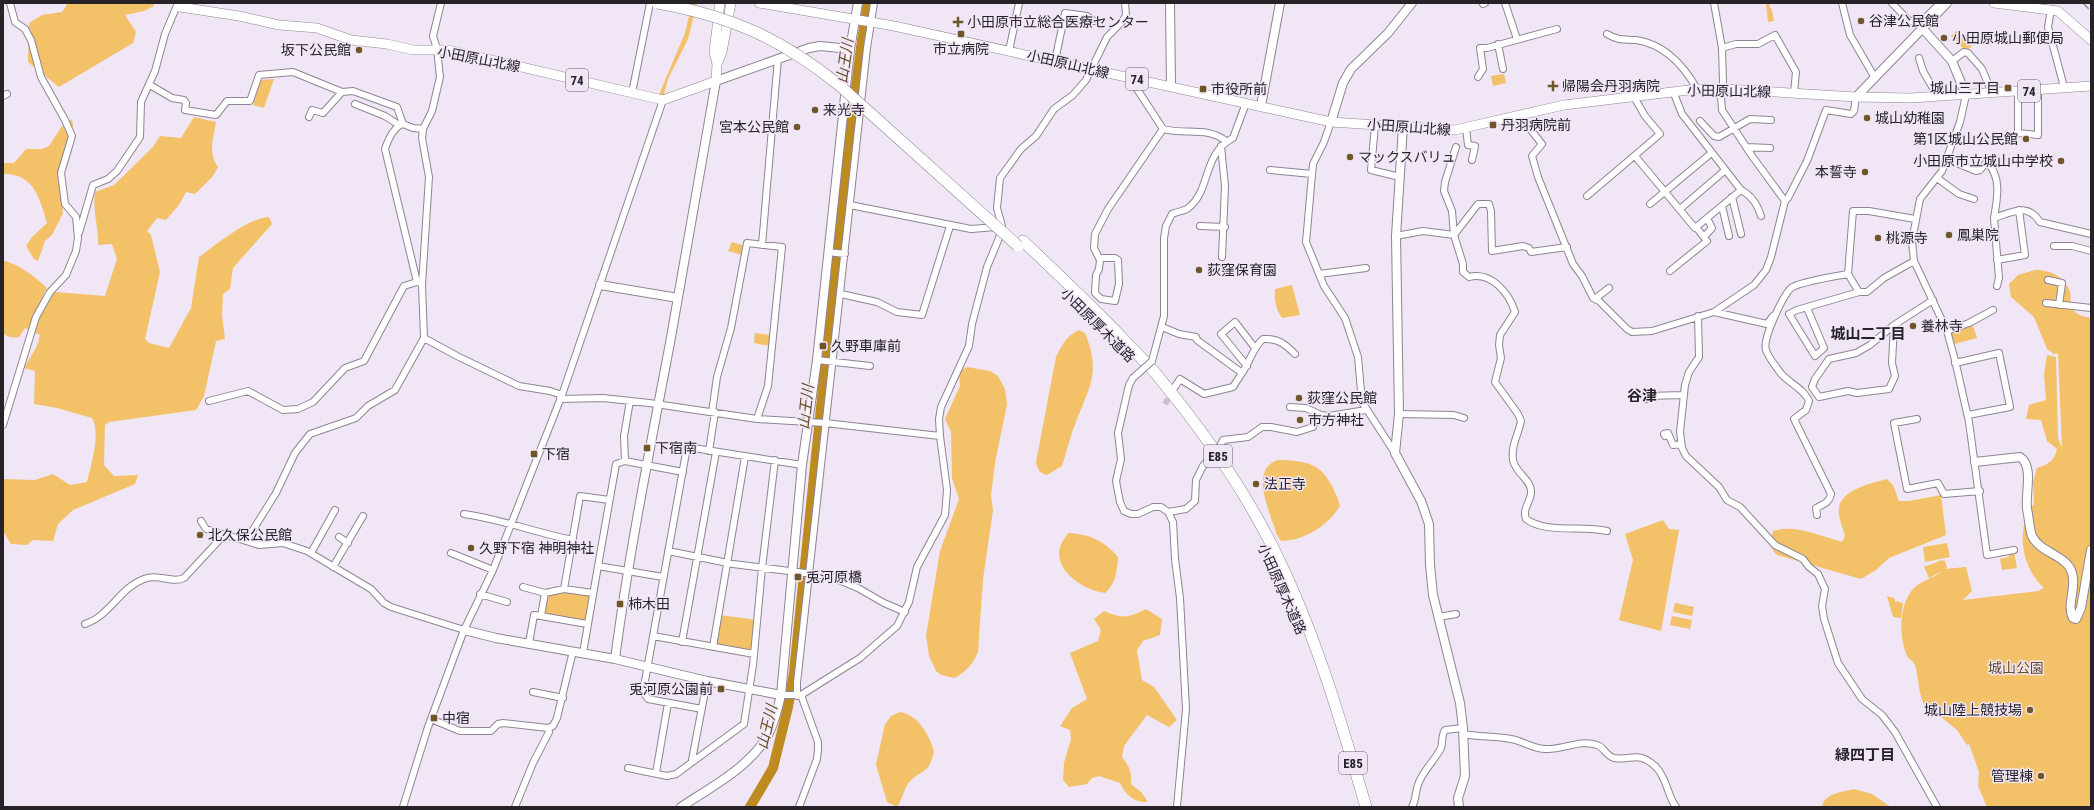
<svg xmlns="http://www.w3.org/2000/svg" width="2094" height="810" viewBox="0 0 2094 810" font-family="'Roboto Condensed','Noto Sans JP',sans-serif">
	<rect width="100%" height="100%" fill="#f1e6f6"/>
	<path fill="#f3c167" d="M68,3H153L154,6L144,11L125,15L136,32L133,43L59,87L28,62L29,23L42,15L62,12Z
		M692,3H697L688,39L668,79L663,98L658,97L685,33Z
		M1766,3H1771L1769,6L1772,10L1774,21L1768,22Z
		M1956,31L1972,46L1969,49L1963,48L1951,36Z
		M1504,74L1506,83L1493,86L1491,76Z
		M274,79L264,108L253,105L261,80Z
		M194,117L216,122C213,139 208,153 218,167L213,176L195,194L186,192L179,205L166,220L157,218L147,231L151,235L160,272L145,339L149,343L169,348L191,308L199,257C216,245 248,218 269,217L272,224L233,268L230,289L223,294L222,315L225,339L216,341L204,396L196,410L109,422L105,425L104,465L114,476L138,475L135,484L73,510L58,524L53,541L33,540L27,545L11,544L3,531V479L35,480L53,474L70,485L87,482C91,466 101,432 92,418L57,408L34,404L35,371L24,368L37,346L40,335L25,328L19,337C13,338 8,338 3,333V260C21,266 33,275 47,288L42,297L56,292L105,296L117,259L112,244L98,245C99,226 92,211 95,192L114,185L153,147L160,136L181,138Z
		M72,119L73,126L63,154L60,186L63,213L52,235L45,241L38,261L34,259L26,246L32,237L47,223C40,199 34,173 3,174V163H14L26,149H42L49,146L62,126Z
		M732,242L745,246L742,255L728,251Z
		M2035,270C2050,270 2065,276 2070,292C2071,297 2070,303 2072,308C2076,315 2084,317 2091,318V807H1987L1978,786L1979,772L1969,744L1967,745L1957,730L1930,708L1925,706C1918,694 1919,679 1915,665C1914,661 1909,660 1907,656C1899,637 1898,604 1914,588C1921,581 1934,578 1942,571L1929,578L1924,567L1942,560L1945,561L1947,568L1945,569L1966,567L1972,591L1963,600L2038,591L2044,588C2021,568 2015,527 2034,504L2033,482L2037,468C2048,464 2054,462 2057,449L2047,441L2041,420L2026,419L2029,405L2046,400L2044,374L2047,355L2056,357L2058,438L2062,448L2058,353L2054,354L2047,349L2034,317L2011,297L2009,284L2018,275Z
		M1292,285L1300,315L1282,318C1276,309 1274,300 1275,289Z
		M1972,323L1977,338L1954,344L1950,332Z
		M1079,330L1085,333C1101,373 1090,385 1076,422C1070,436 1067,451 1062,466L1047,475C1039,473 1038,470 1036,462L1056,357C1062,345 1066,336 1079,330Z
		M755,333L771,335L770,346L754,343Z
		M967,367L990,371L998,376L1005,389L1007,404L995,463L991,495L993,510L983,579L978,652C973,665 966,671 955,678L941,675L936,671L929,656L926,636L940,551L959,499L952,478L951,432L945,419L960,386L959,371Z
		M1278,460C1290,460 1311,461 1320,470C1329,478 1337,494 1340,506C1329,525 1304,541 1281,541L1277,535C1271,515 1248,469 1278,460Z
		M1887,479L1893,485L1899,501H1909L1941,495L1946,535L1889,558L1876,570L1861,579L1777,555C1769,547 1770,541 1773,531C1795,524 1820,536 1842,542L1845,536C1843,529 1840,522 1839,515C1835,490 1870,484 1887,479Z
		M1663,520L1669,529L1679,530L1661,631L1619,620L1633,560L1625,534Z
		M1069,533C1090,534 1105,541 1118,557C1117,572 1116,583 1105,593C1076,589 1042,560 1069,533Z
		M1947,543L1950,557L1925,562L1923,547Z
		M2014,552L2017,568L2002,570L2000,559L2009,557L2008,553Z
		M549,591L590,595L586,622L543,613Z
		M1887,596L1894,598L1895,601L1903,603L1901,618L1893,617Z
		M1675,603L1694,607L1692,616L1673,612Z
		M1146,609L1162,619L1160,635L1143,641L1137,650L1142,680L1154,687L1177,720L1169,727L1147,715L1124,746L1122,757C1129,766 1132,772 1131,784L1142,793L1148,802C1135,803 1125,795 1120,783L1099,776L1092,778L1087,784L1069,787L1063,780L1064,763L1071,739L1070,730L1060,726L1072,708L1087,699L1070,653L1098,641L1101,630L1094,619L1104,611C1123,619 1128,618 1146,609Z
		M720,615L757,620L753,652L714,646Z
		M1672,616L1692,620L1690,629L1670,625Z
		M900,712C918,715 929,734 934,751C929,777 920,768 908,784C903,791 902,800 897,807L887,802L876,765L885,724L891,716Z
		M1854,789L1872,794L1891,807H1822C1824,793 1843,792 1854,789Z"/>
	<g fill="none" stroke-linecap="round" stroke-linejoin="round">
		<path stroke="#bd8b20" stroke-width="10" d="M750,807L773,768L788,707L794,672L843,192L861,47L868,3"/>
		<path stroke="#c8bfcd" stroke-width="6" stroke-dasharray="6 3" stroke-linecap="butt" d="M1165,404L1172,392"/>
		<g stroke="#8e8493" stroke-width="8">
			<path id="street" d="M441,3L433,36L437,49L440,77L432,111L423,129L422,138L429,177L422,285L424,338L395,390L368,406L356,418L310,434L295,453L276,493L246,541L259,545L283,543L307,551L371,589L384,603L391,607L464,630
				M1505,3L1517,39
				M1714,3L1722,48L1723,82
				M1842,3L1850,35L1875,78
				M1892,3L1908,20L1917,23L1922,21L1940,3
				M1483,4L1485,3
				M2051,9L2048,27L2064,87
				M1607,34C1619,41 1624,39 1636,40C1664,44 1684,66 1697,89
				M1498,44L1503,69
				M1722,48L1736,44H1758L1775,35L1796,72L1794,93
				M1009,51L1019,3
				M1919,58L1923,71L1938,97
				M1055,61L1065,13L1087,16L1094,21
				M1952,61L1964,52L1968,53L1982,69L1992,93
				M1478,77L1483,69L1480,48H1487L1557,29
				M1137,79V89L1163,129
				M150,85L172,98L184,100L186,103L185,110L216,115L227,101H250L259,75L293,72L342,92L353,91L397,107L403,124
				M2018,92V133L2038,135V90
				M632,93L650,3
				M1966,95L1960,122L1942,171L1920,199L1912,241L1914,261L1947,331L1955,360L1969,422L1987,555L2014,550
				M3,96L7,94
				M1721,96L1722,110L1752,156L1785,201
				M355,104L385,116L399,125
				M1519,115L1542,144L1532,156L1538,177L1573,264L1582,276L1593,298L1599,301L1627,329L1632,332L1652,331L1714,312L1754,285L1766,270L1771,257L1785,201L1788,198L1807,161L1826,110L1851,114L1854,111L1856,97
				M309,117L312,110L323,113L342,92
				M1700,121L1714,136L1719,137L1750,119L1771,120
				M1331,122L1324,142L1313,164L1306,242L1324,286L1345,318L1358,357L1362,402L1395,453
				M1375,125L1371,170L1400,177
				M1466,128L1468,145L1475,146L1472,160
				M1221,146L1225,186L1222,257
				M1456,147L1445,182L1444,191L1452,211L1454,235L1463,264V272L1469,277C1491,271 1509,293 1515,312L1500,335L1499,345L1501,358L1495,382L1518,414L1521,421C1518,436 1511,445 1513,460C1515,473 1532,480 1531,492C1531,502 1522,508 1526,519C1546,534 1582,525 1607,531
				M1746,147L1770,148
				M1635,156L1695,228L1741,190L1682,114L1673,91
				M1947,159L1976,171L1980,170L1985,164L1988,163C2002,179 1997,199 1994,218C2013,212 2027,202 2040,222L2091,234
				M1270,170L1312,174
				M1937,178L1959,194L1974,199
				M1741,190C1752,196 1757,204 1761,216
				M1587,196L1660,134L1645,116L1634,97
				M1732,197L1741,234
				M1650,204L1709,155
				M850,205L971,229L996,227
				M1722,206L1729,236
				M1680,209L1723,172
				M1994,218L1999,278L1997,286
				M1200,226L1225,227
				M79,233L93,185L108,179L117,171L140,137L141,102L155,71L165,34L178,3
				M1396,236L1423,231L1454,235L1478,204H1489L1491,211L1492,251L1523,246L1529,248L1531,252L1567,247
				M1704,237L1712,228L1707,218
				M762,245L778,58
				M2054,246H2072L2091,251
				M828,252L845,254
				M1099,258H1115L1118,260L1119,284L1115,301L1101,299L1095,293L1096,275L1099,269L1100,260L1094,248L1095,234L1108,209L1163,129C1185,135 1207,126 1226,141
				M1997,260L2025,255L2019,210
				M1914,261L1884,278L1867,292H1859L1848,274L1853,211H1869L1915,219
				M1670,271L1707,241L1696,227
				M1319,274L1366,268
				M2048,280L2062,283L2059,305
				M420,283L417,282L385,149C388,140 393,127 403,124L413,128L423,129
				M841,294L877,302L897,312L922,315L950,226
				M1596,298L1609,288
				M2046,303L2091,308
				M1807,308L1824,348L1815,356L1789,314L1797,310L1859,292
				M1714,312L1767,324L1773,316
				M1698,316L1699,357L1689,372L1685,385L1680,432L1682,448L1686,456L1719,487L1727,500L1740,507L1775,545L1803,559L1809,567L1818,574L1825,589L1822,606L1824,619L1838,663L1862,699L1882,715L1895,732L1937,807
				M1894,325L1892,363L1895,376L1889,389L1857,393L1848,391L1819,397L1812,387L1815,379L1829,359L1856,353L1870,345Z
				M1894,325L1933,300
				M1162,327L1179,334L1196,337L1197,340L1242,373C1250,362 1253,347 1263,339C1278,338 1285,344 1295,354
				M1947,331L1969,323L1993,310
				M424,338L457,356L519,386L550,391L562,395
				M817,360L870,366
				M1152,361L1164,316V238L1166,226L1172,214C1177,212 1183,211 1187,209C1212,191 1201,155 1233,138L1246,103
				M1955,363L1999,353L2010,407L1968,415
				M1247,366L1221,334L1235,322L1255,348
				M1133,378L1129,385L1118,433L1121,459L1116,481L1120,502L1124,511L1131,514H1138L1153,507H1161L1168,512L1173,522L1175,559L1180,598L1186,709L1177,807
				M1174,388L1180,379L1204,394L1233,387L1242,373
				M560,399L603,398L649,403L757,419L825,423L940,436L939,419L941,407L969,346L972,324L987,267L999,238L1002,226L997,208L1000,178L1021,149L1036,136L1054,109L1073,95L1086,80L1107,37L1122,22L1126,15L1125,3
				M1646,399L1645,397L1648,396L1683,395
				M209,401L248,391L283,410L298,409L313,402L345,368L364,361L404,286L417,282
				M1290,407L1306,408L1321,415
				M712,412L717,377L731,328L747,243L782,247L768,386L757,419
				M1399,414L1454,415L1464,418
				M1917,419L1894,423L1907,489L1938,483L1944,494L1980,491
				M3,425L36,317L50,292L66,275L76,251L78,238L76,217L65,204L61,173L72,136L65,120L41,77L31,40L25,29L15,22L10,3
				M1665,436L1664,434L1668,433L1673,445L1681,444
				M1220,446L1223,440L1248,437L1262,427H1271L1297,432L1313,427L1317,417L1321,415L1329,416L1366,410
				M709,451L715,412
				M625,461L624,436L630,401
				M1168,512L1186,509L1195,501L1196,480L1203,466
				M464,514C501,519 536,533 573,540
				M1817,515L1816,508C1824,504 1829,503 1831,494L1794,419L1806,410L1809,401C1803,387 1787,383 1779,371C1775,365 1768,357 1766,350C1762,339 1783,296 1791,288C1798,282 1837,276 1848,274
				M201,521L206,529L246,541
				M339,537L348,543
				M668,551L733,564L829,576L858,588L884,603L905,612
				M311,553L335,510
				M451,553L493,570
				M333,567L363,516
				M663,577L598,566L616,464L625,461L683,472
				M523,587L545,593
				M564,589L580,496L609,500
				M480,594L507,602
				M541,616L587,624
				M1439,617L1456,614
				M85,624C90,622 97,619 101,615C116,603 125,586 144,579C158,573 172,584 184,578L224,535
				M653,636L754,654
				M682,642L716,452
				M529,643L534,615L541,616L545,593L564,589L593,593
				M713,647L745,457
				M583,653L598,566
				M533,692L563,698
				M781,695H801L860,658L897,626L909,602L917,567L945,515L947,490L940,436
				M797,696V683L867,48L874,3
				M702,709L648,699L643,692L687,447L802,465
				M431,719L460,731H491L498,724L503,723L548,728L553,726L557,718L573,651
				M1463,734C1479,737 1496,736 1511,739C1523,741 1533,749 1546,749C1563,750 1580,739 1597,745C1604,747 1606,756 1614,758C1632,761 1638,750 1656,767C1667,778 1667,795 1676,807
				M692,760L707,681
				M628,768L667,776L676,774L744,724L753,665L762,568L775,460
				M656,773L668,703
				M403,807L428,727L464,630L493,570L562,395L663,100
				M515,807L533,763L549,732L548,728
				M799,807L817,759L818,750V742L801,695
				M1412,807C1417,798 1415,789 1420,780C1425,769 1437,757 1441,748C1443,742 1441,736 1445,730L1463,728"/>
		</g>
		<g stroke="#8e8493" stroke-width="10">
			<path id="secondary" d="M1170,3L1171,86
				M1923,29L1952,61L1966,95
				M1856,97L1947,3
				M1261,106L1280,3
				M1331,122L1343,83L1351,69L1388,33L1412,3
				M1403,126L1396,236L1399,414L1395,453L1421,501L1429,524L1430,565L1433,595L1460,703L1463,728L1465,776L1458,798L1459,807
				M600,285L678,298
				M1975,462L2020,457C2034,466 2025,493 2027,509C2029,517 2029,528 2032,536C2040,553 2067,555 2072,573C2077,588 2066,604 2073,618L2076,619L2081,608L2091,550
				M464,630L496,638L615,659L707,681L781,695
				M615,659C629,553 650,448 670,343C686,256 700,168 716,81L809,48L820,46L850,49
				M681,807C711,787 752,766 769,733C775,721 778,708 781,695L802,465L817,360L850,49L858,3"/>
		</g>
		<g stroke="#8e8493" stroke-width="10">
			<path id="primary" d="M178,3L180,7L239,16L279,25L317,28L351,40L387,44L413,50H448L663,100L716,81L717,64L722,52L731,3
				M759,3L894,26L1331,122L1455,130L1564,105L1697,89H1727L1856,97L1911,98L2091,86
				M1994,3L2058,11L2091,40
				M717,64L714,52L720,3"/>
		</g>
		<g stroke="#8e8493" stroke-width="12">
			<path id="highway" d="M1023,241C1059,275 1095,309 1129,345C1140,357 1152,368 1161,380C1208,437 1250,498 1281,564C1318,642 1342,725 1366,807"/>
		</g>
		<use href="#street" stroke="#fff" stroke-width="6"/>
		<use href="#secondary" stroke="#fff" stroke-width="8"/>
		<use href="#primary" stroke="#fff" stroke-width="9"/>
		<use href="#highway" stroke="#fff" stroke-width="11"/>
		<path stroke="#8f8792" stroke-width="1.5" stroke-dasharray="8 4" stroke-linecap="butt" d="M2083,3L2091,11"/>
		<g stroke="#8e8493" stroke-width="8" stroke-linecap="butt">
			<path id="street-bridge" d="M1721,96L1723,82
				M1133,378L1152,361
				M1203,466L1220,446"/>
		</g>
		<g stroke="#8e8493" stroke-width="12" stroke-linecap="butt">
			<path id="highway-bridge" d="M657,3C731,16 780,38 839,85L1018,246"/>
		</g>
		<use href="#street-bridge" stroke="#fff" stroke-width="6"/>
		<use href="#highway-bridge" stroke="#fff" stroke-width="11"/>
	</g>
	<g fill="#6f5627" stroke="#f1e6f6" stroke-width="1.5">
		<circle cx="1861" cy="21" r="4"/>
		<path d="M956 16h4v4h4v4h-4v4h-4v-4h-4v-4h4z"/>
		<rect x="957" y="30" width="8" height="8" rx="2"/>
		<circle cx="1944" cy="38" r="4"/>
		<circle cx="359" cy="50" r="4"/>
		<path d="M1551 80h4v4h4v4h-4v4h-4v-4h-4v-4h4z"/>
		<rect x="2004" y="84" width="8" height="8" rx="2"/>
		<rect x="1199" y="85" width="8" height="8" rx="2"/>
		<circle cx="815" cy="110" r="4"/>
		<circle cx="1867" cy="118" r="4"/>
		<rect x="1489" y="121" width="8" height="8" rx="2"/>
		<circle cx="797" cy="127" r="4"/>
		<circle cx="2026" cy="139" r="4"/>
		<circle cx="1350" cy="157" r="4"/>
		<circle cx="2061" cy="161" r="4"/>
		<circle cx="1865" cy="172" r="4"/>
		<circle cx="1949" cy="235" r="4"/>
		<circle cx="1878" cy="238" r="4"/>
		<circle cx="1199" cy="270" r="4"/>
		<circle cx="1913" cy="326" r="4"/>
		<rect x="819" y="342" width="8" height="8" rx="2"/>
		<circle cx="1299" cy="398" r="4"/>
		<circle cx="1300" cy="420" r="4"/>
		<rect x="643" y="444" width="8" height="8" rx="2"/>
		<rect x="530" y="450" width="8" height="8" rx="2"/>
		<circle cx="1256" cy="484" r="4"/>
		<circle cx="200" cy="535" r="4"/>
		<circle cx="471" cy="548" r="4"/>
		<rect x="794" y="573" width="8" height="8" rx="2"/>
		<rect x="616" y="600" width="8" height="8" rx="2"/>
		<rect x="717" y="685" width="8" height="8" rx="2"/>
		<circle cx="2030" cy="710" r="4"/>
		<rect x="430" y="714" width="8" height="8" rx="2"/>
		<circle cx="2041" cy="776" r="4"/>
	</g>
	<g text-anchor="middle" stroke-width="3" stroke-linejoin="round" paint-order="stroke">
		<g fill="#f1e6f6" stroke="#635d66" stroke-width="1">
			<rect x="1126" y="68" width="22" height="22" rx="3"/>
			<rect x="566" y="69" width="22" height="22" rx="3"/>
			<rect x="2018" y="80" width="22" height="22" rx="3"/>
			<rect x="1204" y="445" width="28" height="22" rx="3"/>
			<rect x="1339" y="752" width="28" height="22" rx="3"/>
		</g>
		<g font-size="13" font-weight="bold" fill="#262228">
			<text x="1137" y="84">74</text>
			<text x="577" y="85">74</text>
			<text x="2029" y="96">74</text>
			<text x="1218" y="461">E85</text>
			<text x="1353" y="768">E85</text>
		</g>
		<g font-size="14" fill="#262228" stroke="#f1e6f6" text-anchor="start">
			<text x="1869" y="26">谷津公民館</text>
			<text x="967" y="27">小田原市立総合医療センター</text>
			<text x="1952" y="43">小田原城山郵便局</text>
			<text x="961" y="54" text-anchor="middle">市立病院</text>
			<text x="351" y="55" text-anchor="end">坂下公民館</text>
			<text x="1562" y="91">帰陽会丹羽病院</text>
			<text x="2000" y="93" text-anchor="end">城山三丁目</text>
			<text x="1211" y="94">市役所前</text>
			<text x="823" y="115">来光寺</text>
			<text x="1875" y="123">城山幼稚園</text>
			<text x="1501" y="130">丹羽病院前</text>
			<text x="789" y="132" text-anchor="end">宮本公民館</text>
			<text x="2018" y="144" text-anchor="end">第1区城山公民館</text>
			<text x="1358" y="162">マックスバリュ</text>
			<text x="2053" y="166" text-anchor="end">小田原市立城山中学校</text>
			<text x="1857" y="177" text-anchor="end">本誓寺</text>
			<text x="1957" y="240">鳳巣院</text>
			<text x="1886" y="243">桃源寺</text>
			<text x="1207" y="275">荻窪保育園</text>
			<text x="1921" y="331">養林寺</text>
			<text x="831" y="351">久野車庫前</text>
			<text x="1307" y="403">荻窪公民館</text>
			<text x="1308" y="425">市方神社</text>
			<text x="655" y="453">下宿南</text>
			<text x="542" y="459">下宿</text>
			<text x="1264" y="489">法正寺</text>
			<text x="208" y="540">北久保公民館</text>
			<text x="479" y="553">久野下宿 神明神社</text>
			<text x="806" y="582">兎河原橋</text>
			<text x="628" y="609">柿木田</text>
			<text x="713" y="694" text-anchor="end">兎河原公園前</text>
			<text x="2022" y="715" text-anchor="end">城山陸上競技場</text>
			<text x="442" y="723">中宿</text>
			<text x="2033" y="781" text-anchor="end">管理棟</text>
		</g>
		<g font-size="14" fill="#262228" stroke="#f1e6f6">
			<text transform="translate(479 59) rotate(11)" y="5">小田原山北線</text>
			<text transform="translate(1068 64) rotate(13)" y="5">小田原山北線</text>
			<text transform="translate(1729 91) rotate(1)" y="5">小田原山北線</text>
			<text transform="translate(1409 127) rotate(4)" y="5">小田原山北線</text>
			<text transform="translate(1098 325) rotate(45)" y="5">小田原厚木道路</text>
			<text transform="translate(1282 589) rotate(66)" y="5">小田原厚木道路</text>
		</g>
		<g font-size="14" fill="#634d25" stroke="#f1e6f6">
			<text x="2016" y="673">城山公園</text>
		</g>
		<g font-size="15" font-style="italic" fill="#644e26" stroke="#f1e6f6">
			<text transform="translate(845 61) rotate(-82)" y="5">山王川</text>
			<text transform="translate(806 407) rotate(-84)" y="5">山王川</text>
			<text transform="translate(767 727) rotate(-77)" y="5">山王川</text>
		</g>
		<g font-size="15" font-weight="bold" fill="#262228" stroke="#f1e6f6">
			<text x="1868" y="339">城山二丁目</text>
			<text x="1642" y="401">谷津</text>
			<text x="1865" y="760">緑四丁目</text>
		</g>
	</g>
	<rect width="2094" height="810" fill="none" stroke="#262228" stroke-width="8"/>
</svg>
